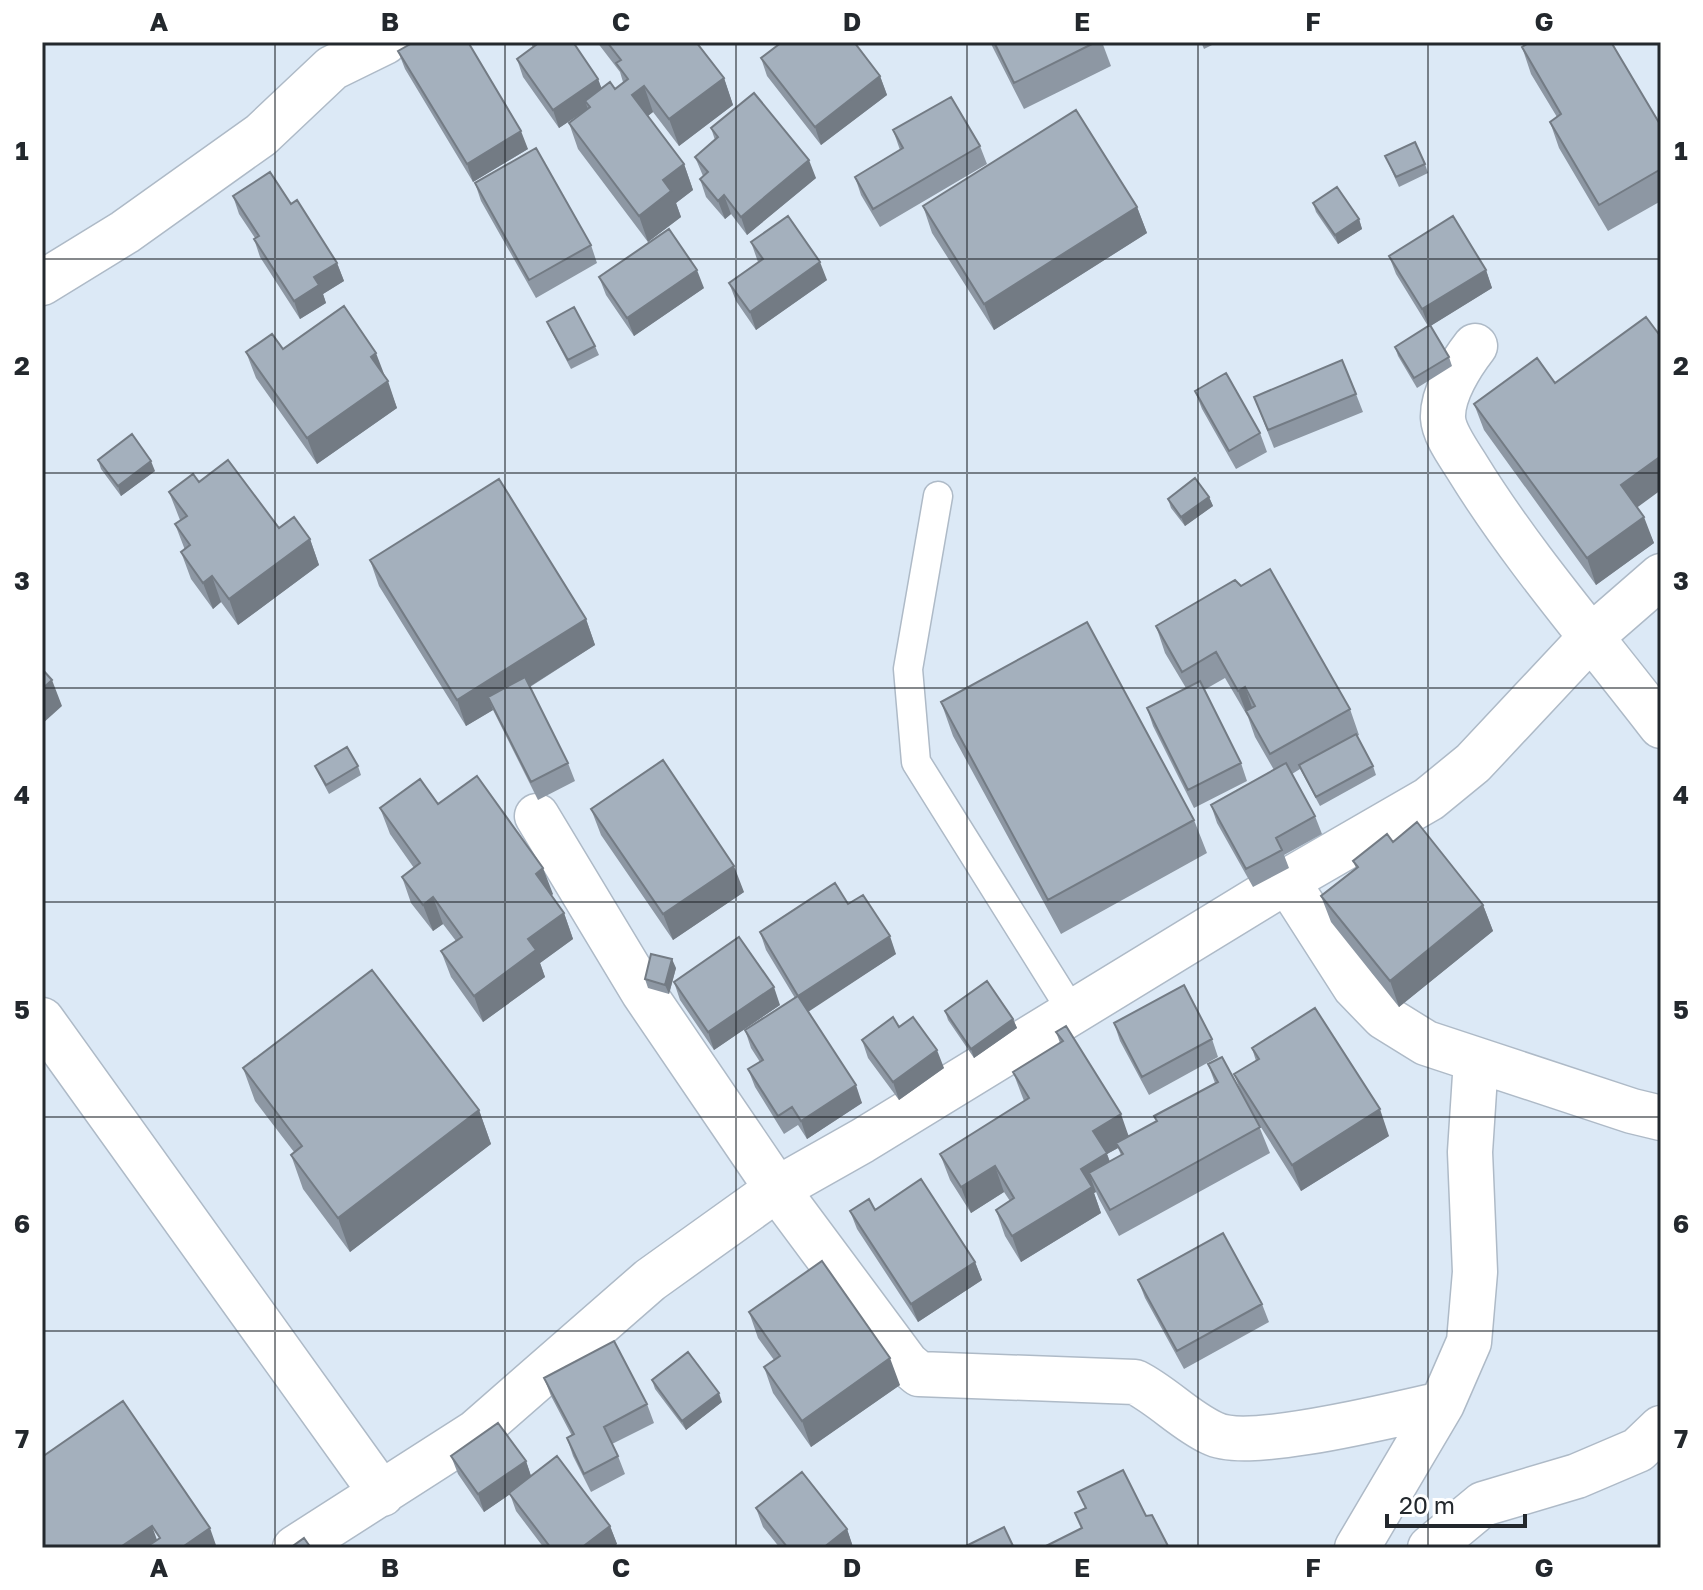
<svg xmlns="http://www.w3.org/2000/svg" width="1703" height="1590" viewBox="0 0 1703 1590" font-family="'Golos Text',sans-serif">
	<rect width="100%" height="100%" fill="#dce9f6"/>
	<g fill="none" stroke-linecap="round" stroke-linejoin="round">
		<g stroke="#aebac7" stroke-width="31">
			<path id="lane" d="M938,496L908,669L916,762L1073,1013"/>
		</g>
		<g stroke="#aebac7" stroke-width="47">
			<path id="street" d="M42,283L125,232L261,135L332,68L385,42
				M1475,346C1461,364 1442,394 1443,418C1444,434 1459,454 1467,467C1523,558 1596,641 1661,726
				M537,816L643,992L777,1189L907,1364L919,1374L1135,1382C1163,1396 1184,1420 1212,1433C1248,1452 1396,1414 1442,1404
				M1287,881L1355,987L1384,1017L1426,1043L1632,1111L1661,1118
				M42,1020L382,1494
				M295,1548L476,1432L650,1280L777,1189L862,1141L1287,881L1429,799L1473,763L1592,636L1661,576
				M1357,1548L1442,1404L1469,1342L1475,1272L1470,1152L1476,1060
				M1430,1548L1483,1504L1577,1476L1638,1450L1661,1428"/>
		</g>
		<use href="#lane" stroke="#fff" stroke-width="28"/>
		<use href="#street" stroke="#fff" stroke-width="44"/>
	</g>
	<path fill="#8d97a3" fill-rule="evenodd" d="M530,42H573L598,79L601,88L615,89L623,82L620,72L597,42H703L699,45L724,78L733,105L679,146L653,112L648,116L684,164L693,190L676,203L681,217L648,242L578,149L569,123L584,111L559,128L523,77L517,59L533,47Z
		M990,42H1102L1111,66L1024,109Z
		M1201,42H1218L1204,49Z
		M1522,47L1661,126V201L1608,231L1559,148L1550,122L1557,117L1531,74Z
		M398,51L528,149L473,182L405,69Z
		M761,58L880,76L887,95L821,145L767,76Z
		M711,128L816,178L747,235L731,214L725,219L706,197L700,179L703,176L695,157L715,140Z
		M893,130L980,146L987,164L880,227L861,195L855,177L900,150Z
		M1385,156L1425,164L1428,173L1399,187Z
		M475,183L591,245L597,263L536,298L481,201Z
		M233,196L291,204L337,263L344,281L323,294L326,303L300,319L260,257L254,239L255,238L239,214Z
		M1313,203L1359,219L1362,229L1338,244L1316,212Z
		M923,206L1137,207L1147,233L994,330L932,233Z
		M751,242L827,280L756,330L736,301L729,283L758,262Z
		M1389,256L1486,270L1492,288L1430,326L1449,357L1452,366L1417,388L1398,356L1395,347L1428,326L1396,274Z
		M599,277L704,288L634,336L606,295Z
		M547,322L595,346L599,355L571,369L551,331Z
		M283,349L386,379L397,408L317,464L256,378L246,352Z
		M1195,391L1260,433L1267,452L1236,469L1202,409Z
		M1356,394L1363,412L1274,448L1254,397Z
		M1474,404L1637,507L1654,543L1596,585L1484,430Z
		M98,460L155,471L121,496L101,469Z
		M199,482L279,528L310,539L319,565L238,625L221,602L213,609L191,579L181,552L185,550L175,524L180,520L169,492Z
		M1209,497L1213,506L1185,526L1171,508L1168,499Z
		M370,560L586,619L595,645L530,687L568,763L575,781L538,800L493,710L466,726L379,586Z
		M1156,626L1350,709L1359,735L1357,736L1373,766L1376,775L1320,806L1300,769L1292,774L1315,816L1322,834L1284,855L1289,868L1253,887L1217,823L1211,805L1274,770L1255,737L1248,717L1225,678L1204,690L1241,763L1247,781L1194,808L1153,726L1147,708L1186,688L1165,653Z
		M941,702L1194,820L1207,853L1061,934L953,736Z
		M315,766H358L361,775L329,794L319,775Z
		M438,804L553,894L551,896L564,913L573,939L540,963L545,977L483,1022L451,977L441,951L456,941L443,924L433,931L411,903L402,877L414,868L390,834L380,808Z
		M591,809L744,892L673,940L601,835Z
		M1393,842L1483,905L1493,931L1399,1007L1331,922L1321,896L1356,868L1353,861Z
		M848,904L896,954L808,1011L862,1103L807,1139L798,1125L784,1134L755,1087L748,1069L760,1062L751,1048L745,1030L795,998L766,950L760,932Z
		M676,968L669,994L648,988L645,979Z
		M674,982L780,1005L714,1050L680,1000Z
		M945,1011L1013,1019L1017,1028L974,1058L948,1020Z
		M1114,1023L1212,1039L1218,1057L1149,1095L1120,1041Z
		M899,1027L944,1068L899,1100L868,1058L862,1040Z
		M1056,1032L1129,1136L1156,1122L1154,1116L1215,1083L1208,1064L1241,1092L1234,1074L1256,1061L1252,1048L1389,1136L1301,1191L1257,1121L1270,1153L1119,1236L1099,1199L1096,1192L1094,1193L1101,1213L1021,1262L1005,1236L996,1210L1010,1201L1004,1192L971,1213L950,1180L940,1154L1024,1101L1013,1072L1060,1043ZM1118,1148L1121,1155L1110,1162L1107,1154Z
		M243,1068L479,1110L491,1144L350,1252L303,1189L291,1155L294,1152L255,1101Z
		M850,1211L975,1262L982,1280L918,1322L857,1229Z
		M1138,1280L1262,1304L1269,1322L1184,1369L1145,1298Z
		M749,1312L900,1385L811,1447L773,1393L764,1367L774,1360L758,1338Z
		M544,1378L647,1404L654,1423L612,1444L618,1456L625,1474L591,1492L573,1456L567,1438L572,1436L551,1396Z
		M652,1380L722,1402L686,1430L655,1389Z
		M451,1456L526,1461L531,1476L610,1526L617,1544L612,1548H544L516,1511L510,1494L484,1512L458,1474Z
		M756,1508L847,1529L853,1547L852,1548H780L763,1527Z"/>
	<path fill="#737b84" d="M880,76L887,95L821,145L815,127Z
		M724,78L733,105L679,146L669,119Z
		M598,79L605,97L585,101L588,109L559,128L553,110Z
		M644,86L653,112L641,121L632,95Z
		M521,131L528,149L473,182L467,164Z
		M809,160L816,178L747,235L741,217Z
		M684,164L693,190L676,203L681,217L648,242L639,216L663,180Z
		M724,195L731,214L725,219L718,201Z
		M1137,207L1147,233L994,330L984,304Z
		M1359,219L1362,229L1338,244L1335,235Z
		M820,262L827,280L756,330L750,312Z
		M337,263L344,281L323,294L326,303L300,319L294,301L314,277Z
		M697,270L704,288L634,336L627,318Z
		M1486,270L1492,288L1429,327L1422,309Z
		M376,353L386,379L371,357Z
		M388,381L397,408L317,464L307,438Z
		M1661,456V490L1631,512L1621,485Z
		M151,461L155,471L121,496L118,486Z
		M1209,497L1213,506L1185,526L1181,517Z
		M1644,517L1654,543L1596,585L1587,558Z
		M310,539L319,565L238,625L229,599Z
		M212,576L221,602L213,609L203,583Z
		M586,619L595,645L494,709L488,697L493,710L466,726L457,700Z
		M52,680L62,706L42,724V689Z
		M1245,687L1254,713L1246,711L1248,717L1238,691Z
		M734,866L744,892L673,940L663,914Z
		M543,868L553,894L545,900L536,874Z
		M433,897L443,924L433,931L423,905Z
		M1483,905L1493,931L1399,1007L1390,981Z
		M564,913L573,939L540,963L545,977L483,1022L474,996L528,939Z
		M890,936L896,954L805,1014L798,996Z
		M672,959L676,968L669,994L665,985Z
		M774,987L780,1005L714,1050L708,1032Z
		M1013,1019L1017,1028L974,1058L971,1049Z
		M937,1050L944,1068L899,1100L893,1082Z
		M856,1085L862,1103L807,1139L801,1121Z
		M1380,1109L1389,1136L1301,1191L1292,1165Z
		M479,1110L491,1144L350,1252L338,1218Z
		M1121,1114L1130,1140L1116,1143L1118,1148L1107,1154L1116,1179L1089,1173L1096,1192L1094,1193L1101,1213L1021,1262L1012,1236L1081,1169L1093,1131Z
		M995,1166L1004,1192L971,1213L961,1187Z
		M975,1262L982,1280L918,1322L911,1304Z
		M890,1358L900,1385L811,1447L802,1421Z
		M719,1393L722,1402L686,1430L682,1421Z
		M526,1461L532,1479L484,1512L478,1494Z
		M152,1526L160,1548H119Z
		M610,1526L617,1544L612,1548H581Z
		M210,1528L217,1548H181Z
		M847,1529L853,1547L852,1548H823Z"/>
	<path fill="#a4b0bd" stroke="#737b84" stroke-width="2" d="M414,42H468L521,131L467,164L398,51Z
		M540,42H573L598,79L553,110L517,59Z
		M607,42H696L724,78L669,119L644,86L632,95L684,164L663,180L671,191L639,216L569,123L590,107L585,101L610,82L615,89L628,79L616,63L621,60Z
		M782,42H854L880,76L815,127L761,58Z
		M994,42H1096L1014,83Z
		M1530,42H1611L1661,126V169L1599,205L1550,122L1561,114L1522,47Z
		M754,93L809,160L741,217L724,195L718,201L700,179L708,172L695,157L718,137L711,128Z
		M951,97L980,146L873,209L855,177L903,148L893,130Z
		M1076,110L1137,207L984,304L923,206Z
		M1415,142L1425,164L1396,177L1385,156Z
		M536,148L591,245L529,280L475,183Z
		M270,172L291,204L297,200L337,263L314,277L319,285L294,301L254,239L259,236L233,196Z
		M1337,187L1359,219L1335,235L1313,203Z
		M788,216L820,262L750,312L729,283L763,259L751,242Z
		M1453,216L1486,270L1422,309L1389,256Z
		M669,229L697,270L627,318L599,277Z
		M344,306L376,353L371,357L388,381L307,438L246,352L272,334L283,349Z
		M574,307L595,346L568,360L547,322Z
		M1646,317L1661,337V456L1621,485L1644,517L1587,558L1474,404L1537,358L1555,383Z
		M1430,325L1449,357L1414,378L1395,347Z
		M1342,360L1356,394L1268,430L1254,397Z
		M1226,373L1260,433L1229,451L1195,391Z
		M132,434L151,461L118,486L98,460Z
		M228,460L279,528L294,517L310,539L229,599L212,576L203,583L181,552L190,545L175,524L187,516L169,492L193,474L199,482Z
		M1195,478L1209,497L1181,517L1168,499Z
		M499,479L586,619L457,700L370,560Z
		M1270,569L1350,709L1270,754L1246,711L1255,706L1245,687L1238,691L1216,652L1182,672L1156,626L1235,580L1241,586Z
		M1087,622L1194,820L1048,900L941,702Z
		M42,669L52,680L42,689Z
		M525,677L568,763L531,782L488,697Z
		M1200,681L1241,763L1188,790L1147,708Z
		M1356,734L1373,766L1316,797L1299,765Z
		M347,747L358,766L326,785L315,766Z
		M663,760L734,866L663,914L591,809Z
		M1286,763L1315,816L1276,838L1282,850L1246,869L1211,805Z
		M477,776L543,868L536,874L564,913L528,939L536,950L474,996L441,951L462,937L433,897L423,905L402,877L420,863L380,808L420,779L438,804Z
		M1417,822L1483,905L1390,981L1321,896L1358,867L1353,861L1387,834L1393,842Z
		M835,883L848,904L863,895L890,936L798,996L760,932Z
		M739,937L774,987L708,1032L674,982Z
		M651,954L672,959L665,985L645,979Z
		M372,970L479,1110L338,1218L291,1155L302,1146L243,1068Z
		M987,981L1013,1019L971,1049L945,1011Z
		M1184,985L1212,1039L1142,1077L1114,1023Z
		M798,996L856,1085L801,1121L792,1107L778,1116L748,1069L763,1060L745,1030Z
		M1315,1008L1380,1109L1292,1165L1234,1074L1259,1059L1252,1048Z
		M893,1017L899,1027L913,1017L937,1050L893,1082L862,1040Z
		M1066,1026L1121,1114L1093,1131L1107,1153L1081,1169L1092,1187L1012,1236L996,1210L1014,1198L995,1166L961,1187L940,1154L1029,1098L1013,1072L1063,1041L1056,1032Z
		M1222,1057L1260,1127L1110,1210L1089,1173L1123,1154L1116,1143L1157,1121L1154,1116L1218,1082L1208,1064Z
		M921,1179L975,1262L911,1304L850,1211L869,1199L875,1210Z
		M1223,1233L1262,1304L1177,1351L1138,1280Z
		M822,1261L890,1358L802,1421L764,1367L780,1356L749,1312Z
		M614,1341L647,1404L604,1427L618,1456L584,1474L567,1438L574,1434L544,1378Z
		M688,1352L719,1393L682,1421L652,1380Z
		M123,1401L210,1528L181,1548H145L160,1538L152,1526L119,1548H42V1457Z
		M498,1423L526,1461L478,1494L451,1456Z
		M557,1456L610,1526L581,1548H551L509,1493Z
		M1123,1470L1146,1516L1152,1515L1168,1546L1165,1548H1042L1082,1528L1075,1513L1086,1508L1078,1492Z
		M802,1472L847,1529L823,1548H788L756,1508Z
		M1004,1527L1014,1548H962Z
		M304,1538L311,1548H290Z"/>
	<path fill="none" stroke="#23282d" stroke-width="2" stroke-opacity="0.55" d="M275,42V1548M505,42V1548M736,42V1548M967,42V1548M1198,42V1548M1428,42V1548M42,259H1661M42,473H1661M42,688H1661M42,902H1661M42,1117H1661M42,1331H1661"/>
	<rect width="1703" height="1590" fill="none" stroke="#ffffff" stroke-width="88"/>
	<path d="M1387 1514v12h138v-12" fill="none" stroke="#23282d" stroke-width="4"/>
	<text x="1399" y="1514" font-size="24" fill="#23282d" stroke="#ffffff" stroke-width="6" paint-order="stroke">20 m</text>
	<rect x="44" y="44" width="1615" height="1502" fill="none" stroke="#23282d" stroke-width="3"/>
	<g font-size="26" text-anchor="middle" font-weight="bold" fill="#23282d">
		<text x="159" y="31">A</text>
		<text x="390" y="31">B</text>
		<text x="621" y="31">C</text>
		<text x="852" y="31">D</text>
		<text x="1082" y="31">E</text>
		<text x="1313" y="31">F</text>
		<text x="1544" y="31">G</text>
		<text x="22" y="160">1</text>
		<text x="1681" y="160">1</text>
		<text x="22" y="375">2</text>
		<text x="1681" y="375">2</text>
		<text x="22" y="590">3</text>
		<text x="1681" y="590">3</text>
		<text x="22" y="804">4</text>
		<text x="1681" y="804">4</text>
		<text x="22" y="1019">5</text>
		<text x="1681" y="1019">5</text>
		<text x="22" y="1233">6</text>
		<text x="1681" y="1233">6</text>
		<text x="22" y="1448">7</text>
		<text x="1681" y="1448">7</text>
		<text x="159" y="1577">A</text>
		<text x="390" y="1577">B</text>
		<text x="621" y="1577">C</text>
		<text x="852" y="1577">D</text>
		<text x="1082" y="1577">E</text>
		<text x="1313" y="1577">F</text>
		<text x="1544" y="1577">G</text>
	</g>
</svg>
